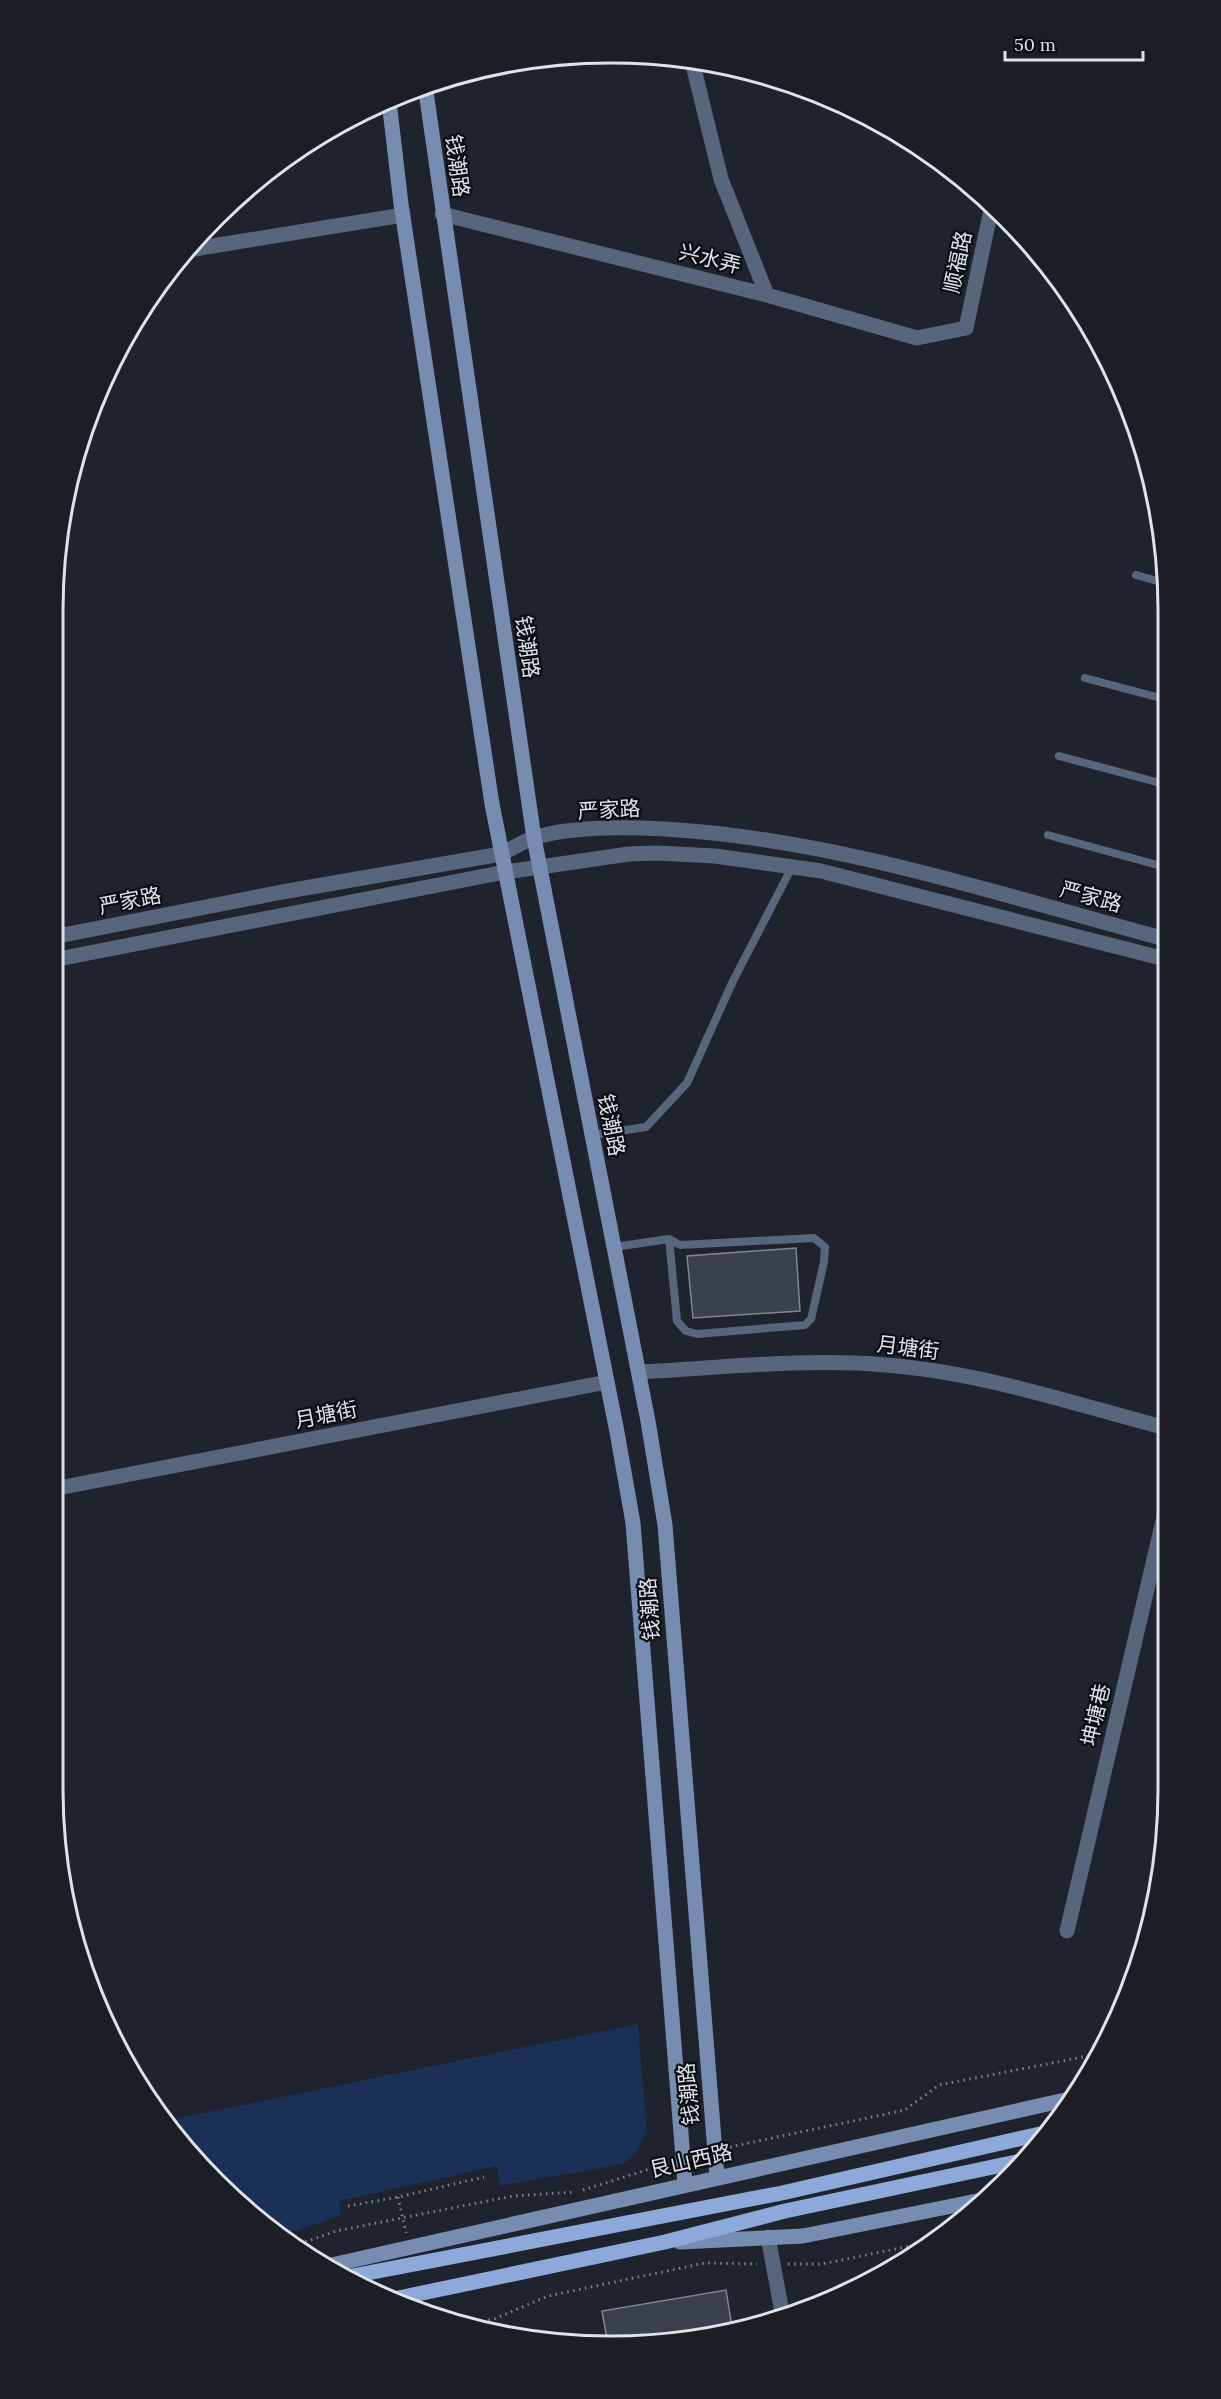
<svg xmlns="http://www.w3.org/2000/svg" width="1221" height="2399" viewBox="0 0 1221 2399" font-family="Lora,'Noto Sans SC',serif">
	<rect width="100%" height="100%" fill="#1e232d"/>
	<path fill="#1a3056" d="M638,2024L647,2132L635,2155L623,2164L499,2186L497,2166L339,2201L341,2216L282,2235L168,2128L164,2121Z"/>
	<path fill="#3b414c" stroke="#808793" stroke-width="1.5" d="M796,1248L800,1311L693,1318L687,1256Z
		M726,2290L732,2327L683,2342L607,2339L602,2311Z"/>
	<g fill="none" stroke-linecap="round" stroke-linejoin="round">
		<path stroke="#7f838c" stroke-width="3" stroke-dasharray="1.5 4.5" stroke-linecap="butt" d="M730,2147L905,2110L939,2085L1083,2057L1095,2058
			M583,2190L669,2163
			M398,2197L406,2233
			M348,2206L398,2197L484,2177
			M294,2246L336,2231L513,2196L574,2192
			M788,2264H822L920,2244
			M465,2325L494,2319L548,2296L705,2263L757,2264"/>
		<path stroke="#58667d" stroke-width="8" d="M1136,575L1164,583
			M1085,678L1164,699
			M1059,756L1164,784
			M1048,835L1165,867
			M592,1135L646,1127L687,1083L733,981L792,867
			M614,1247L669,1239L680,1245L814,1238L825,1247L824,1262L811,1319L805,1325L697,1334L686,1331L677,1321L669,1239"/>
		<path stroke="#58667d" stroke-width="15" d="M692,61L721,179L767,295
			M442,214L767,295L917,338L966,328L992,205
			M188,250L403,215
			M639,1372C720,1368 804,1358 885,1365C981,1372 1074,1404 1166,1428
			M53,1489L607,1382
			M1067,1931L1166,1508
			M768,2237L782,2312"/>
		<path stroke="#58667d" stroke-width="15" d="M53,937L282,892L501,854C512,849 523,841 534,838C570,826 626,827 665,829C835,839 1001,895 1165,939
			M53,960L505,872L629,854L657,853L715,856L821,871L1165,959"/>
		<path stroke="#768cb1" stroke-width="15" d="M425,85L534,838L648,1421L665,1525L717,2177
			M389,101L401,204L492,804L617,1432L633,1523L685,2184
			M680,2242L803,2236L982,2200
			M327,2266L1065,2100"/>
		<path stroke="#8da9d9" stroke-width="15" d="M347,2277L782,2193L1040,2134
			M389,2300L665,2242L785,2211L1021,2161"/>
	</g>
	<g text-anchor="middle" stroke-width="4.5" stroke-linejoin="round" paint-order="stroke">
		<g font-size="21" fill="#dee2e9" stroke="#0a0d11">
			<text transform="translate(457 166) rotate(82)" y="7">钱潮路</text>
			<text transform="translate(710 259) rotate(14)" y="7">兴水弄</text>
			<text transform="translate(958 262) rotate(-78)" y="7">顺福路</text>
			<text transform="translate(527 647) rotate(82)" y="7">钱潮路</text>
			<text transform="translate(609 810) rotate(-3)" y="7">严家路</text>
			<text transform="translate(1091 897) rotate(15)" y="7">严家路</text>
			<text transform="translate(130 901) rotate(-11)" y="7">严家路</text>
			<text transform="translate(611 1125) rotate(79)" y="7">钱潮路</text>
			<text transform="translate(908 1348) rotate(7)" y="7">月塘街</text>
			<text transform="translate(326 1415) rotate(-11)" y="7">月塘街</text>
			<text transform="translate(650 1609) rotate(-94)" y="7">钱潮路</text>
			<text transform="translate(1096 1715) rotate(-77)" y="7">坤塘巷</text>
			<text transform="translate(689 2094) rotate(-95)" y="7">钱潮路</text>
			<text transform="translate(691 2161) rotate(-13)" y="7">艮山西路</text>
		</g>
	</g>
	<path d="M0 0H1221V2399H0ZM610 63H611A547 547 0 0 1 1158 610V1789A547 547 0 0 1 611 2336H610A547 547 0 0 1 63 1789V610A547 547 0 0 1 610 63Z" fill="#1b1e22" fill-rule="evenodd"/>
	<path fill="none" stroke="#dee2e9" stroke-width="3" d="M610 63H611A547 547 0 0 1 1158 610V1789A547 547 0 0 1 611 2336H610A547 547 0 0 1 63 1789V610A547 547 0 0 1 610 63Z"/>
	<path d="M1005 51v9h138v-9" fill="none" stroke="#dee2e9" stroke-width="3"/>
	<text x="1014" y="51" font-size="18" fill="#dee2e9" stroke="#0a0d11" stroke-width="4.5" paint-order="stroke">50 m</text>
</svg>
